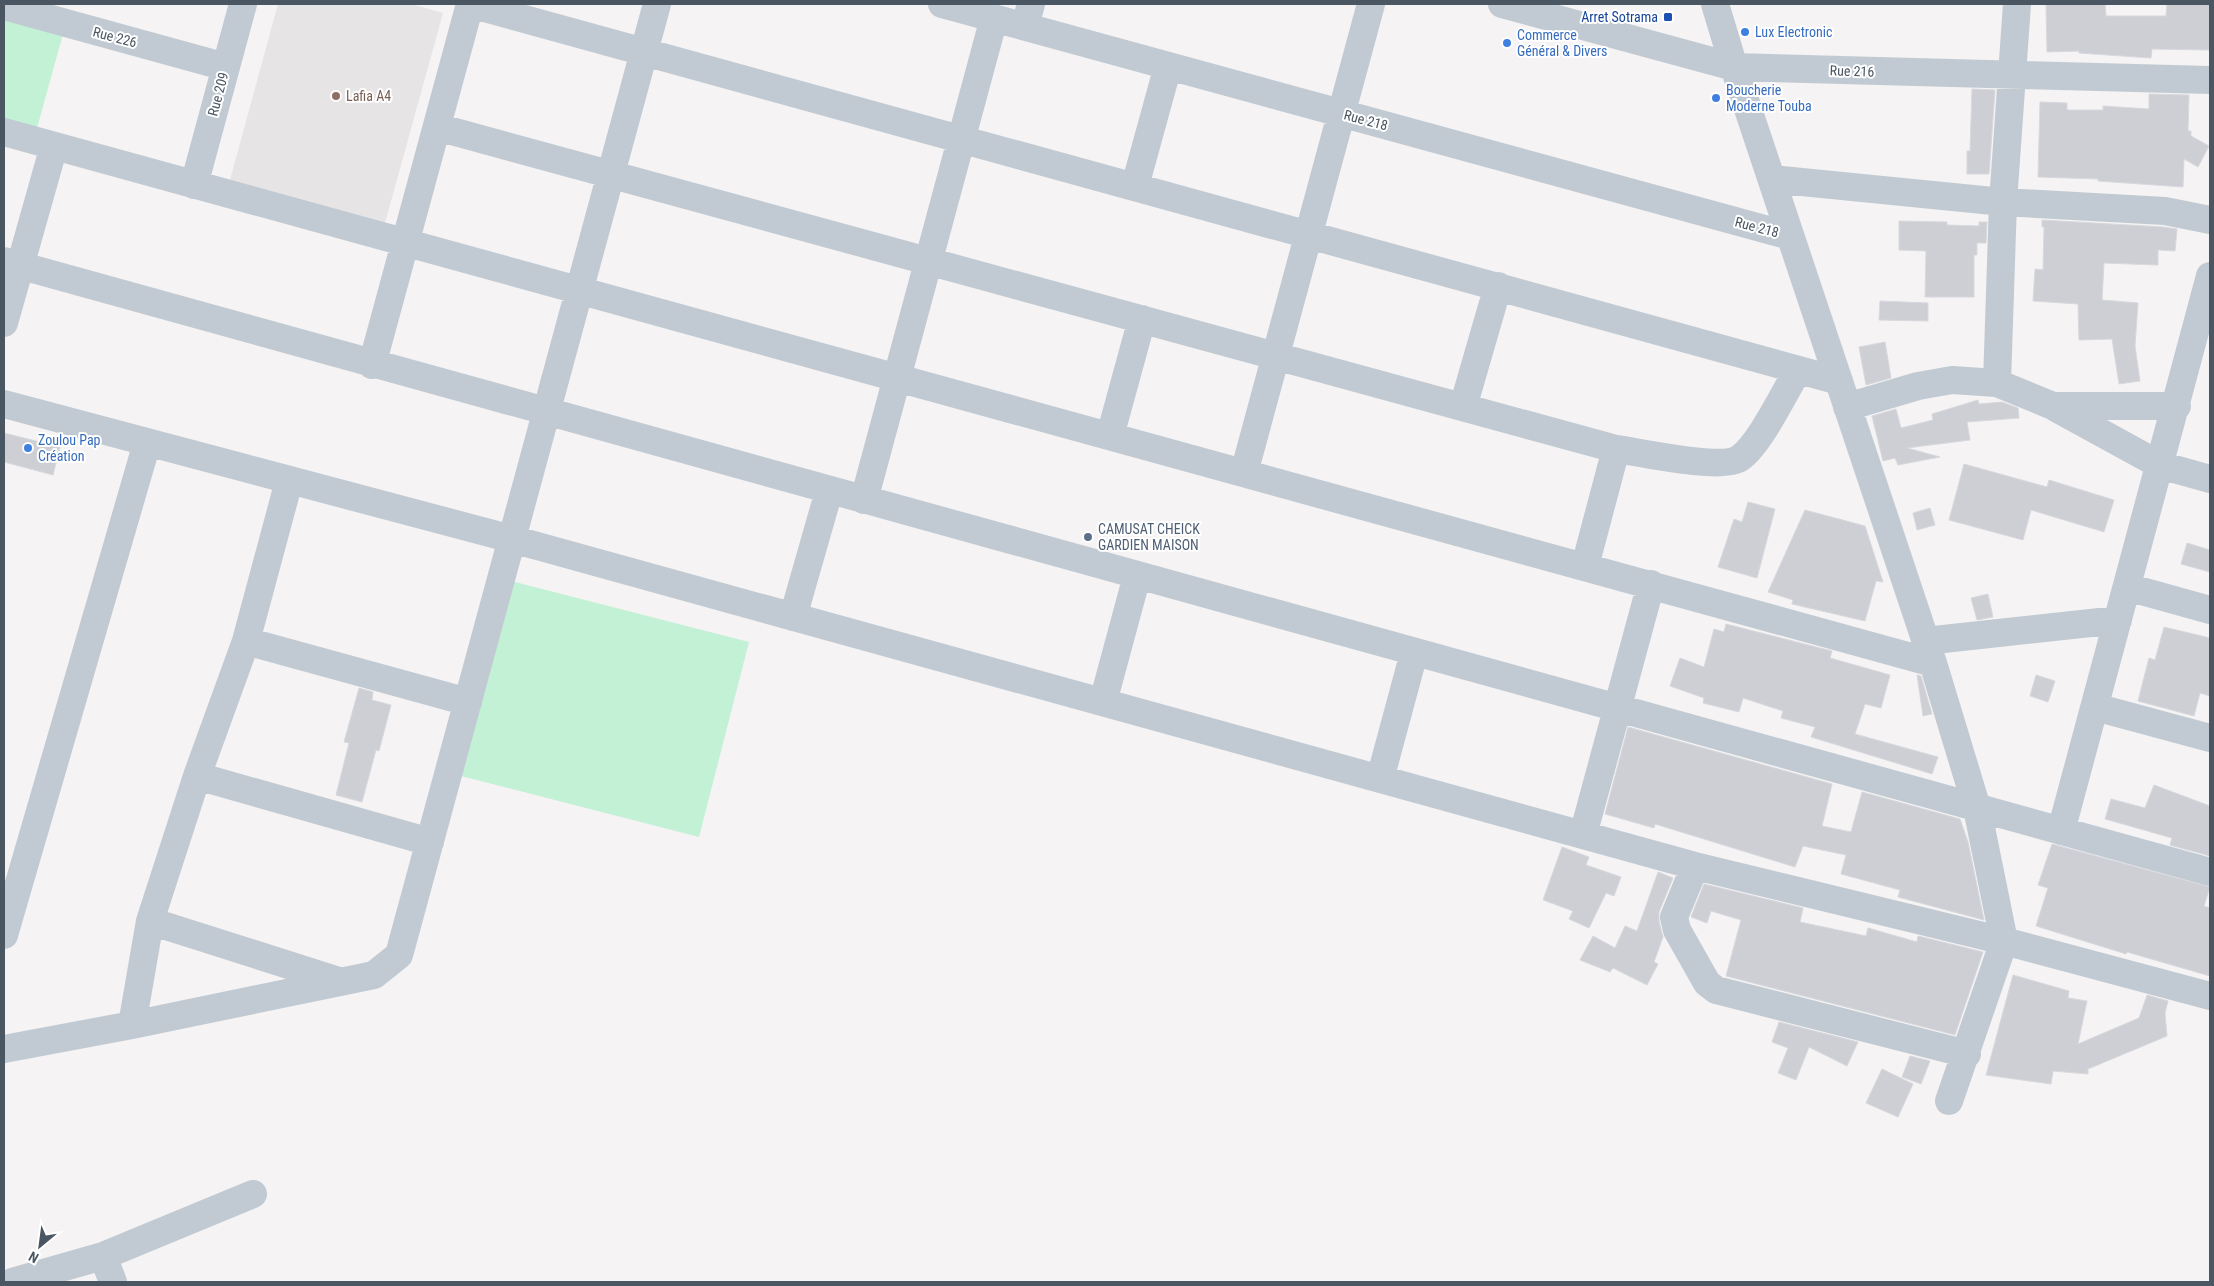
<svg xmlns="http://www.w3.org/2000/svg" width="2214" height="1286" viewBox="0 0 2214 1286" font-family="'Roboto Condensed',sans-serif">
	<rect width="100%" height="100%" fill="#f5f3f3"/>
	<path fill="#e6e4e5" d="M278,4H411L443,13L385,223L230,180Z"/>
	<path fill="#c3f1d5" d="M4,17L63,34L37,128L4,119Z
		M507,580L749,642L699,837L457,775Z"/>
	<path fill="#cdcfd5" stroke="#d7d9de" d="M2046,4H2105L2106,16H2166L2167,4H2210V50L2152,49L2151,58L2079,53V51L2047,52Z
		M1972,89L1995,90L1989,174H1967V151H1970Z
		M2149,94L2189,95L2188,131H2191V136L2209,146L2198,167L2184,159L2183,187L2098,181V179L2038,177L2040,102L2067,103V110H2103V106L2149,109Z
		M2042,220L2163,227L2177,229L2175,251L2158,250V265L2104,263L2102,300L2138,303L2135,346L2140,381L2119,384L2112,339L2079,340L2078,304L2033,301L2035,269L2043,270L2044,227H2042Z
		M1899,221L1947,222V225L1979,226V222H1987L1986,243H1977V255H1974V297H1925L1926,251L1899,250Z
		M1880,301L1928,303V321L1879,320Z
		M1885,342L1891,378L1866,385L1859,347Z
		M1978,400L1979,404L2002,402L2018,408L2019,418L1967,422L1970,440L1907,448L1940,457L1898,465L1895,458L1883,461L1872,416L1896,409L1901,428L1933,420L1932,414Z
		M4,433L60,447L53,475L4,462Z
		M1964,464L2047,487L2049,480L2114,500L2104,532L2031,510L2023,540L1949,520Z
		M1748,502L1775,509L1757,578L1718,567L1734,519L1742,522Z
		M1930,508L1935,525L1917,530L1913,513Z
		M1805,510L1865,526L1883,582L1876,581L1865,621L1792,604L1793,600L1768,592Z
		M2187,543L2210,550V572L2181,564Z
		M1988,594L1993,617L1977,620L1971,598Z
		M1726,624L1832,651L1830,658L1890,675L1881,708L1865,704L1855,734L1938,757L1932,774L1811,737L1815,727L1781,718L1783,711L1743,698L1739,712L1703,703L1704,698L1670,686L1680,658L1704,667L1714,629L1724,632Z
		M2164,627L2210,638V696L2200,693L2194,716L2138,701L2149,658L2155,660Z
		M1917,675L1921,676L1932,714L1923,716Z
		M2036,675L2055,681L2048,702L2030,696Z
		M359,688L373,692L372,700L391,705L379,751L376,750L362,802L336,795L349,743L344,742Z
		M1628,727L1832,784L1822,826L1851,832L1862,792L1960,819L1968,842L1984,920L1898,897L1900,890L1841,874L1846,855L1803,846L1795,867L1655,824L1654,828L1605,814Z
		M2154,785L2210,806V856L2170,845L2172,838L2105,819L2111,799L2145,808Z
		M2052,844L2210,887L2204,906L2210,908V976L2127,952L2126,954L2036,926L2048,888L2038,885Z
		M1562,847L1589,857L1586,865L1621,877L1614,896L1606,893L1589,928L1569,919L1573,911L1543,900Z
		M1658,872L1673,878L1659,912V921L1663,937L1654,962L1658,964L1647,985L1613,968L1610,972L1580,960L1593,936L1615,948L1625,926L1637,931Z
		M1704,884L1803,908L1800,922L1866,936L1868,928L1917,942L1918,936L1983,952L1955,1035L1726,976L1741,920L1711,911L1707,923L1691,917Z
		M2013,975L2069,991L2068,998L2087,1001L2078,1044L2139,1018L2147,995L2168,1001L2165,1013L2167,1036L2088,1069V1074L2053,1071L2051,1084L1986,1075Z
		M1779,1022L1858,1042L1847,1066L1809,1047L1796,1080L1778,1073L1788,1048L1772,1042Z
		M1910,1056L1930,1061L1921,1084L1902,1077Z
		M1882,1069L1913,1084L1898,1117L1866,1103Z"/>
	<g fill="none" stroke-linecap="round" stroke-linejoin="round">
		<path stroke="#c1cad2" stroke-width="28" d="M470,4L1839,381
			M942,4L1790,236
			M1502,4L1734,67L2210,80
			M1715,4L1734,67L1933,663L1977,808L2004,941L1949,1101
			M4,6L226,67
			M1025,26L1031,4
			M437,127L1616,449C1640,452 1722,471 1740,458C1760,444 1784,393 1798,370
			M4,132L1933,663
			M1772,179L2003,202L2165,211L2210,220
			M194,185L243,4
			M1135,186L1168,66
			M4,261L2210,872
			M4,323L54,146
			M372,365L470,4
			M1997,383L2003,202L2017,4
			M4,404L512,539L1695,866L2004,941L2210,996
			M1463,407L1498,286
			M1847,407L1918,386L1952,380L1997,383L2053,406H2177
			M2056,408L2160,465L2210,479
			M1110,436L1142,319
			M1244,473L1371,4
			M864,500L994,18
			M1585,566L1616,449
			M2127,587L2210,610
			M793,617L829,491
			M246,641L468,702
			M1925,641L2118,620
			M1103,702L1137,576
			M2095,707L2210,738
			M197,776L430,842
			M1380,779L1414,653
			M2061,831L2210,276
			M1583,835L1651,584
			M1695,866L1674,917L1677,930L1707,983L1716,990L1967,1054
			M150,921L339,981
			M4,935L147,443
			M132,1025L150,921L197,776L246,641L289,481
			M4,1049L132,1025L374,975L399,955L657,4
			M103,1256L113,1282
			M12,1282L103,1256L253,1194"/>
	</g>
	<rect fill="#1a4fb4" stroke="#fff" stroke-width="2" x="1663" y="12" width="10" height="10" rx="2.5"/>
	<g fill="#3f7fe0" stroke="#fff" stroke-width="2">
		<circle cx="1745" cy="32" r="5"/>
		<circle cx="1507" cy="43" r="5"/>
		<circle cx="1716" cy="98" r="5"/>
		<circle cx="28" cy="448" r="5"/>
	</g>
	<circle fill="#8d6e63" stroke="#fff" stroke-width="2" cx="336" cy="96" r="5"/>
	<circle fill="#5c6f8a" stroke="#fff" stroke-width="2" cx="1088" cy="537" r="5"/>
	<g text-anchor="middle" stroke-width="4" stroke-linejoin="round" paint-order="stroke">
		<g font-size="14" fill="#164399" stroke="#fff" text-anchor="end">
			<text x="1658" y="22">Arret Sotrama</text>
		</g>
		<g font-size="14" fill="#366cbe" stroke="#fff" text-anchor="start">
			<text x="1755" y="37">Lux Electronic</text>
			<text x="1517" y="40">Commerce<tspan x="1517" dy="16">Général &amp; Divers</tspan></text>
			<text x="1726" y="95">Boucherie<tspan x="1726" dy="16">Moderne Touba</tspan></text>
			<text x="38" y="445">Zoulou Pap<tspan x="38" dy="16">Création</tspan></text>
		</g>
		<g font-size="14" fill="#4a5661" stroke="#fff">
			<text transform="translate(115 37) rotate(15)" y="5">Rue 226</text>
			<text transform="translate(1852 71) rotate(2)" y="5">Rue 216</text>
			<text transform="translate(218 94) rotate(-75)" y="5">Rue 209</text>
			<text transform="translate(1366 120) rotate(15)" y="5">Rue 218</text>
			<text transform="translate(1757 227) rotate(15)" y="5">Rue 218</text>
		</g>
		<g font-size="14" fill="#785e54" stroke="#fff" text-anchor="start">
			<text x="346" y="101">Lafia A4</text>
		</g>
		<g font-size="14" fill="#4e5e75" stroke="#fff" text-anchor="start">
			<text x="1098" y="534">CAMUSAT CHEICK<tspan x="1098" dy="16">GARDIEN MAISON</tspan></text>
		</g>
	</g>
	<rect width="2214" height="1286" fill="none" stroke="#4a5661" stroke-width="10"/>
	<g transform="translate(40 1246) rotate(209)" stroke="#ffffff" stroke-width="4" paint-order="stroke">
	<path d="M0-4L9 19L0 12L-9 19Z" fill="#4a5661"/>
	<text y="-8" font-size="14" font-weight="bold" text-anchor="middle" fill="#4a5661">N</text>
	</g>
</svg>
